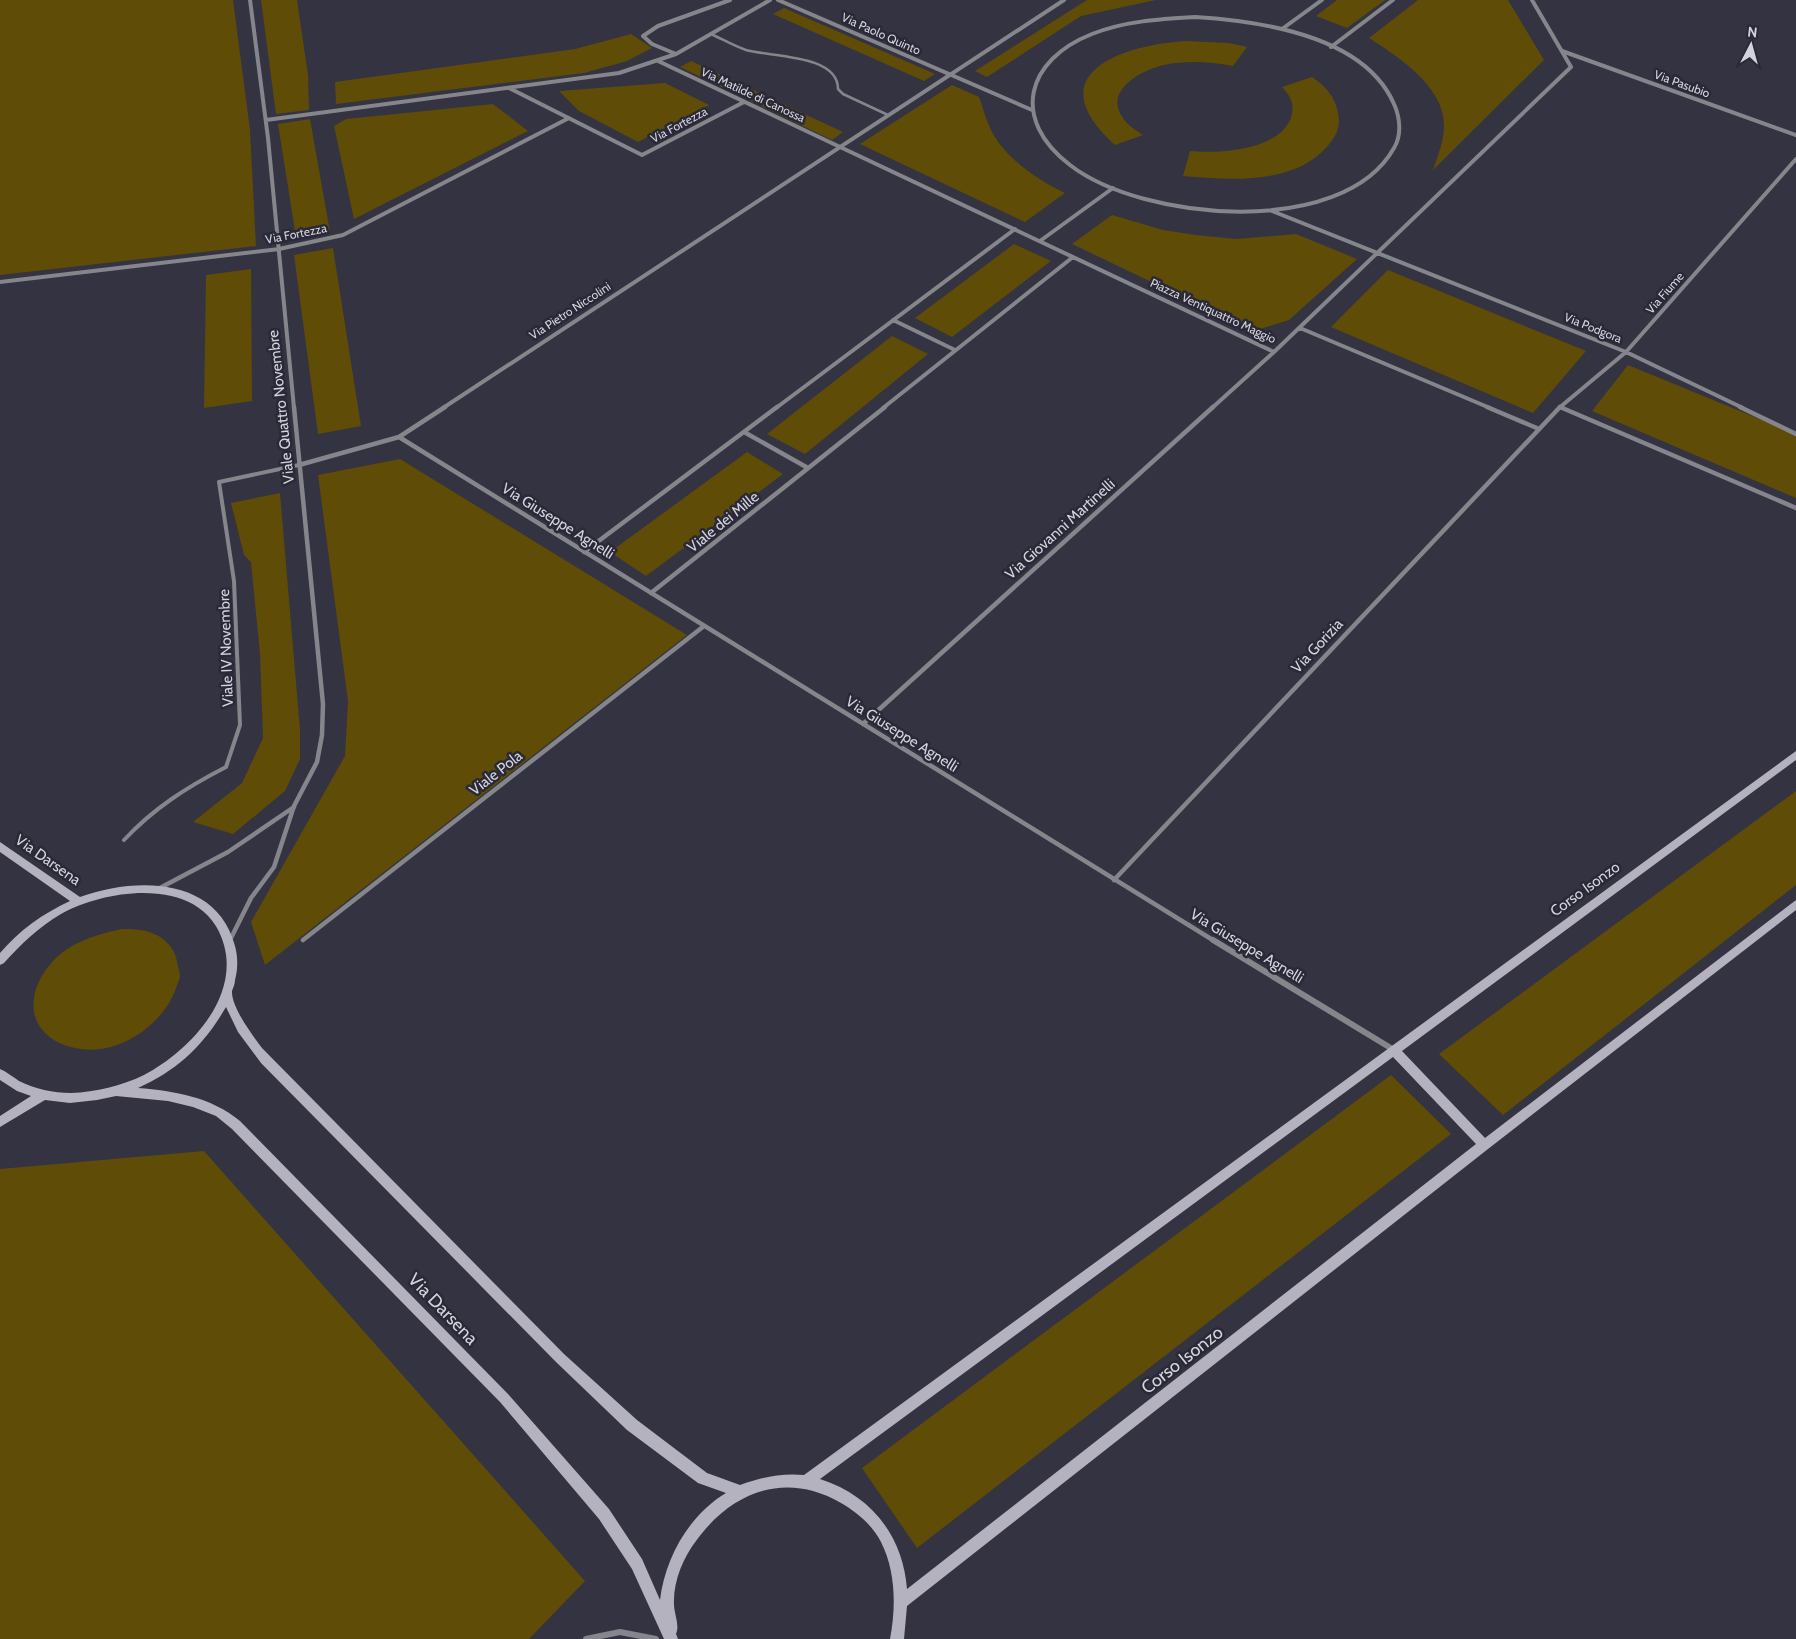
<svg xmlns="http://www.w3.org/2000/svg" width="1796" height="1639" viewBox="0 0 1796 1639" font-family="Cabin,sans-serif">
	<rect width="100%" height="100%" fill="#343341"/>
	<path fill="#5f4c07" d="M0,0H233L250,130L256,246L0,275Z
		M261,0H297L308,75L309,110L276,114Z
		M1087,0H1156L1081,16L987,77L975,71Z
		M1337,0H1385L1347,28L1316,16Z
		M1418,0H1508L1544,60L1433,170C1438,156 1444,140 1444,125C1444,86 1397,56 1369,38Z
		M784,8L935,74L924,81L773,14Z
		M631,34L652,48L627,61L584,73L336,104L335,82L575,49Z
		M1186,41L1229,43L1247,47L1233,66C1210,62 1187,60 1164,65C1142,70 1103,90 1123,118C1128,126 1136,130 1143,135L1115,145C1037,75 1120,45 1186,41Z
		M691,61L843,132L832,140L680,67Z
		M1312,77C1328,88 1338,100 1339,121C1339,132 1333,140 1326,148C1292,185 1229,180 1183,176L1190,151C1219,154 1284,150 1292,114C1294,102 1290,96 1282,87Z
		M665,83L709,105L638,142L579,111L559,91Z
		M952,85L979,97C983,106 984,115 988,123C999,154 1036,179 1065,193L1025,222L860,144Z
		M493,104L528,131L354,219L334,126L346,119Z
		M310,119L330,232L296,237L278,124Z
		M1112,215L1163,230L1196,235L1236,239L1296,234L1357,259L1289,320L1254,331L1072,244Z
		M1014,244L1051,261L952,337L915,318Z
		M333,248L361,426L318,434L294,255Z
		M251,269L252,401L204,408L206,275Z
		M1388,270L1586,351L1533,413L1331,327Z
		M892,336L928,354L805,454L767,434Z
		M1628,365L1796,434V498L1592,411Z
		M747,452L783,474L646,576L610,552Z
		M400,459L687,635L265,965L251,922L345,756L348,701L318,475Z
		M280,493L300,730V759L285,791L233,834L193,822L242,783L263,738L260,654L251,562L244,555L231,503Z
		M1796,791V885L1503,1115L1439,1054Z
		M121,929C132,929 144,929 154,934C165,938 176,950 177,962C178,966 180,972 180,977C179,981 176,987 175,991C162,1025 119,1055 81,1049C30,1042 19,998 53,961C71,942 96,935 121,929Z
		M1391,1075L1451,1134L917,1548L862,1468Z
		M204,1151L585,1581L529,1639H0V1169Z"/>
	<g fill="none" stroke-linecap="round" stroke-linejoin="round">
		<path stroke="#85858c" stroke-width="2.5" d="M711,34C722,39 734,46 746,50C770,57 838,54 838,89L843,94L888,115"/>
		<path stroke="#85858c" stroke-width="4" d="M124,840C154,808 187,787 226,767L240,725L234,581L219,482L299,465"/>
		<path stroke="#85858c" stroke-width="4" d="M250,0L268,138L294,408
			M778,0L1032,110
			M1195,17C1260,21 1364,35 1394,104C1400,117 1402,135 1394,148C1343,239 1142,221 1070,165C1010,119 1026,60 1092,34C1125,21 1160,19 1195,17Z
			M1282,29L1322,0
			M1331,47L1393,0
			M1562,51L1796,135
			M676,54L652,44L643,36L658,26L730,0
			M658,61L1274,352
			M509,88L642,155L744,102
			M266,120L619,73L676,54L770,0
			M1272,211L1626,352L1743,408
			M1040,241L1113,188
			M0,282L279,249L343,235L569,118
			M893,320L955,350
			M1300,328L1490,408
			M1560,407L1563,408
			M443,408L1064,0
			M776,408L1015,229
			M883,408L1073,257
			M1212,408L1274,352L1571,67L1532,0
			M1559,408L1626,352L1796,159"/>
		<path stroke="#85858c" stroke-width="4.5" d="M1487,407L1539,429
			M1560,407L1796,508
			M1740,407L1796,434
			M744,432L808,468
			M399,437L1216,942
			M299,465L399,437L445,407
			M584,552L777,407
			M651,593L885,407
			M863,724L1213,407
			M1114,880L1560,407
			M158,889L228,852L294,807
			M303,940L704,626
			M229,942L251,898L274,867L294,806L317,762L322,735L323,704L294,407"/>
		<path stroke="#85858c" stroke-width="6" d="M1213,940L1394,1050
			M586,1639L620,1632L656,1639"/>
		<path fill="#b3b2be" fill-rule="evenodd" d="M1796,751V760L1402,1051L1485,1138L1796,900V910L1488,1149L907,1606L904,1639H890C896,1607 896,1572 881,1542C873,1526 857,1512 841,1503C786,1471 732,1491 696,1541C683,1558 673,1582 674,1604C674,1614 680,1625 676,1634L678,1639H664L632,1569L599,1519L500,1402L232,1129L216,1116L193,1107L168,1101L116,1096L97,1100L70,1103L45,1100L0,1127V1116L31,1096L17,1091L0,1080V1069C7,1072 13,1077 19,1081C35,1089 53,1093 71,1093C96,1092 121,1086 144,1075C188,1052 239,999 224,945C206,876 110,887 61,914C39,927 21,944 4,963L0,965V953C20,930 42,914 70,901L0,852V842L80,897C135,877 217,876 235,946C238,957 238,969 235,980C235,984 233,988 232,991C231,1007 253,1036 262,1048L564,1354L637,1420L707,1473L740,1485C762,1477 781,1473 804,1475ZM226,1007L238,1032L261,1063L556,1362L627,1430L698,1483L726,1493C689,1515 665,1558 660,1600L642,1559L609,1509L508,1394L240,1121C211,1097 175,1091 138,1088C178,1070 204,1045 226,1007ZM1393,1057L1476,1144L907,1589C903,1536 871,1495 820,1479Z"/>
	</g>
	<g text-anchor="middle" stroke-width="5" stroke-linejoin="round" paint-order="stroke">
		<g font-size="12" fill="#d4d3dd" stroke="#2a2937">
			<text transform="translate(881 34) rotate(24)" y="4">Via Paolo Quinto</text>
			<text transform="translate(1682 84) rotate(20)" y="4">Via Pasubio</text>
			<text transform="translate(753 95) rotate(25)" y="4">Via Matilde di Canossa</text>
			<text transform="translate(679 125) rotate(-28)" y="4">Via Fortezza</text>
			<text transform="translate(296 234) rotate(-11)" y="4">Via Fortezza</text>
			<text transform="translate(1665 293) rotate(-49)" y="4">Via Fiume</text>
			<text transform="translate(570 311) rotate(-33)" y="4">Via Pietro Niccolini</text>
			<text transform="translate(1213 311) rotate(25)" y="4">Piazza Ventiquattro Maggio</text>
			<text transform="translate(1593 328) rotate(22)" y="4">Via Podgora</text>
		</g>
		<g font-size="15" fill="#d4d3dd" stroke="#2a2937">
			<text transform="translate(281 407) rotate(-96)" y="5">Viale Quattro Novembre</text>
			<text transform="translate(558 521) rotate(32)" y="5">Via Giuseppe Agnelli</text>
			<text transform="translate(723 522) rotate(-39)" y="5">Viale dei Mille</text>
			<text transform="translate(1060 529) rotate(-42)" y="5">Via Giovanni Martinelli</text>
			<text transform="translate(1317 646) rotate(-47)" y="5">Via Gorizia</text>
			<text transform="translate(226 648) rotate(-92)" y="5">Viale IV Novembre</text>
			<text transform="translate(902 734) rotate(32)" y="5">Via Giuseppe Agnelli</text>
			<text transform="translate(496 773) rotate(-38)" y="5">Viale Pola</text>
			<text transform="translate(48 860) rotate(35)" y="5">Via Darsena</text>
			<text transform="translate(1585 889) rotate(-36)" y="5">Corso Isonzo</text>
			<text transform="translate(1247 946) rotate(31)" y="5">Via Giuseppe Agnelli</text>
		</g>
		<g font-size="18" fill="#d4d3dd" stroke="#2a2937">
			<text transform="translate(443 1309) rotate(46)" y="6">Via Darsena</text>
			<text transform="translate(1182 1360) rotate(-38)" y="6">Corso Isonzo</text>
		</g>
	</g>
	<g transform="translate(1751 45) rotate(6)" stroke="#2a2937" stroke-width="4" paint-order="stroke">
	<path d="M0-4L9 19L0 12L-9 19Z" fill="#d4d3dd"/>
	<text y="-8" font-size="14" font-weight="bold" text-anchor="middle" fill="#d4d3dd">N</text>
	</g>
</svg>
